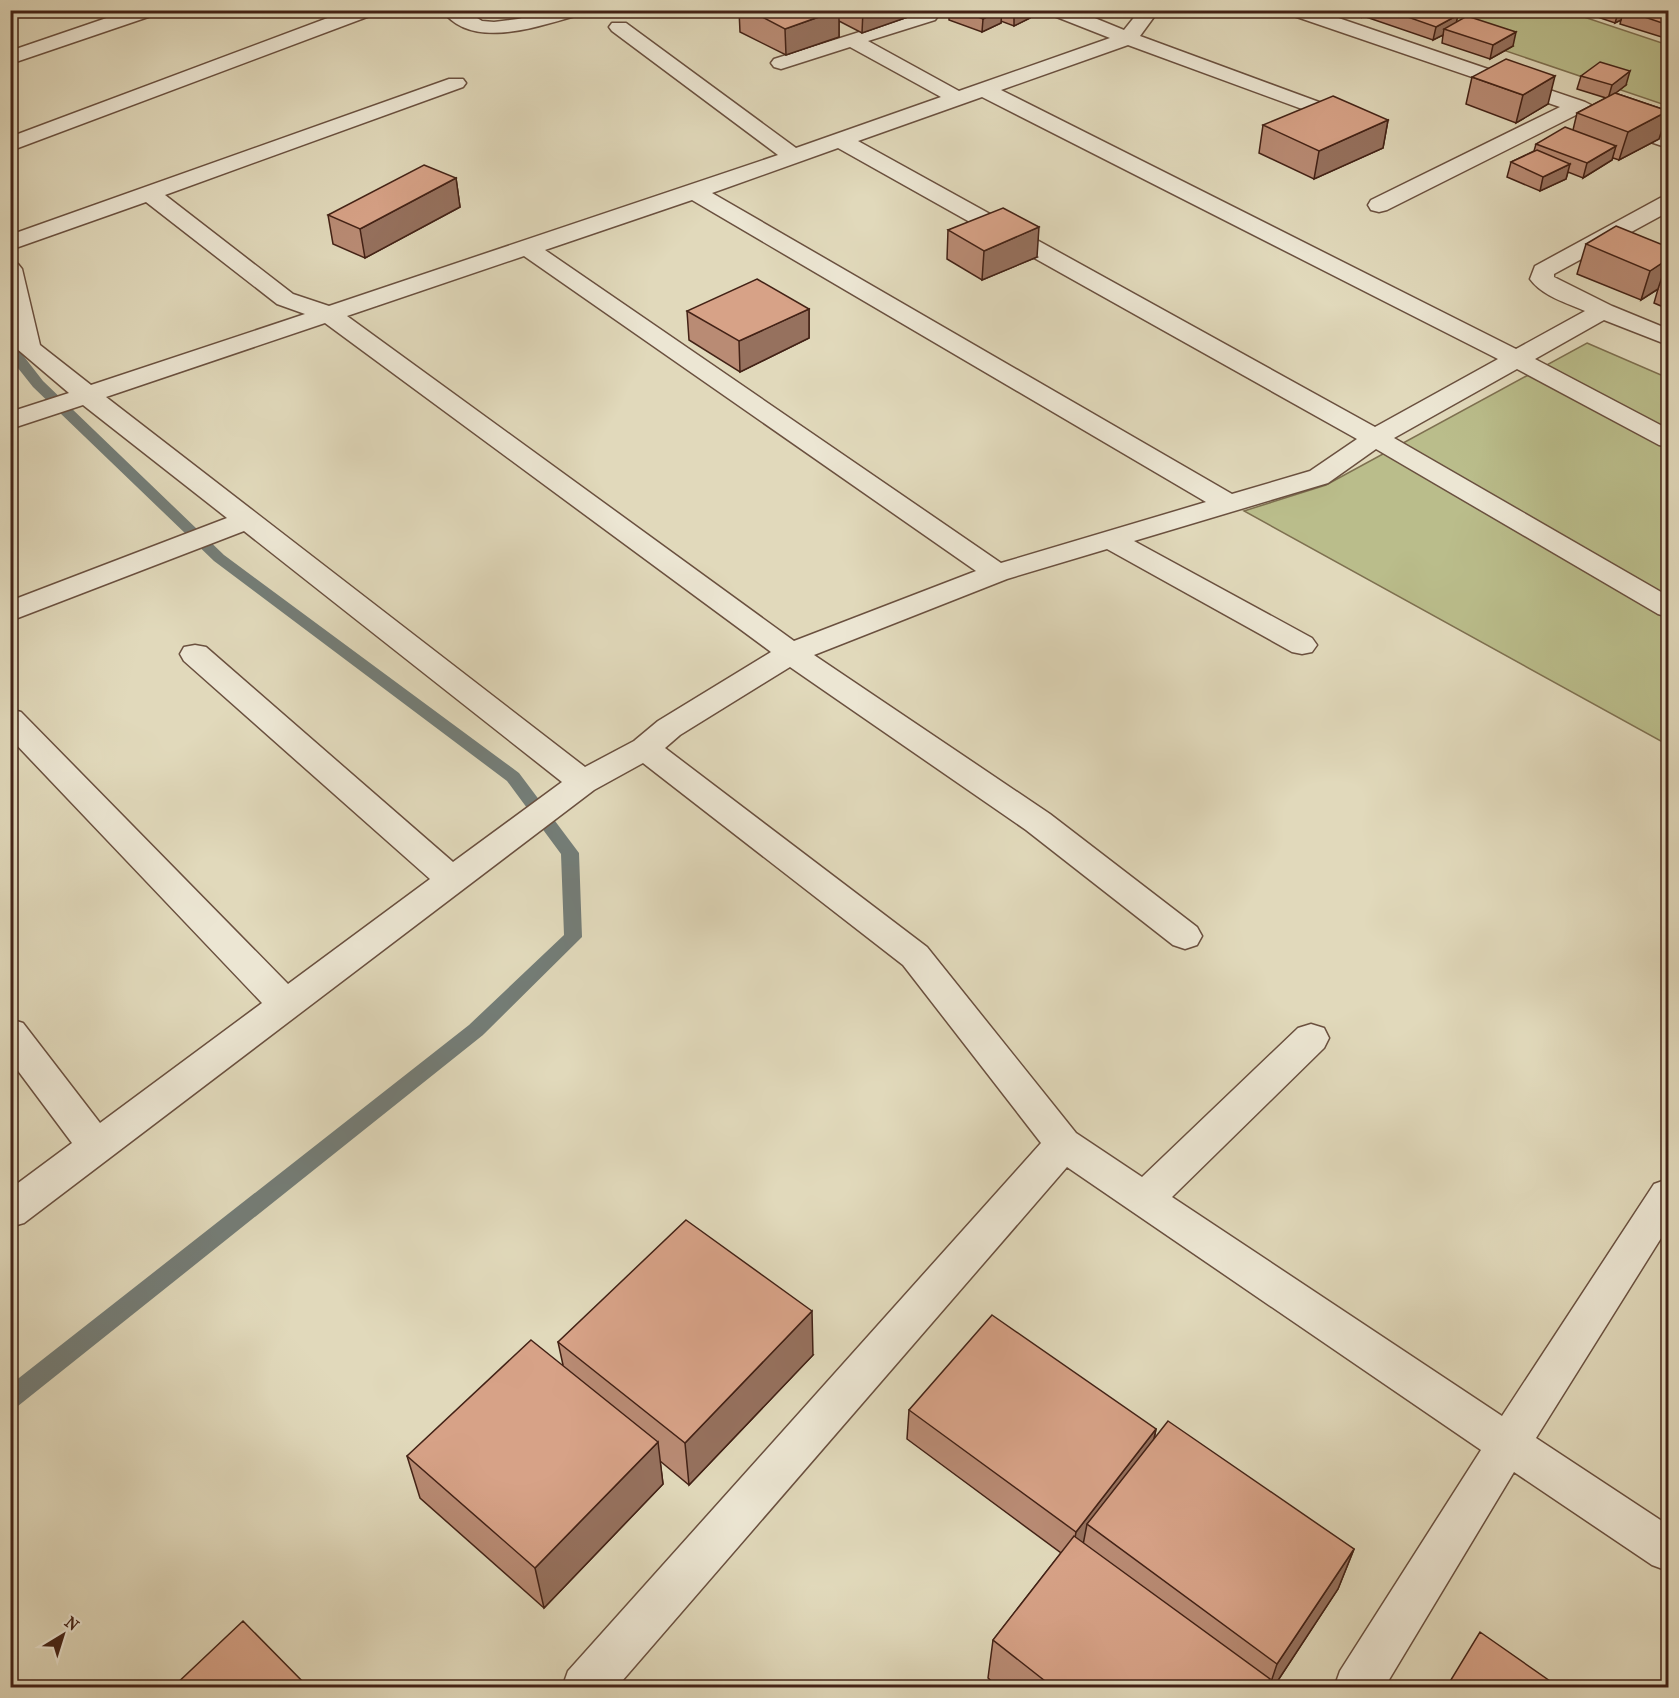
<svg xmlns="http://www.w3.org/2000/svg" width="1679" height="1698" viewBox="0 0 1679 1698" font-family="'IM FELL French Canon',serif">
	<rect width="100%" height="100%" fill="#e1d9bb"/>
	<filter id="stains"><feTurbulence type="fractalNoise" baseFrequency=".00333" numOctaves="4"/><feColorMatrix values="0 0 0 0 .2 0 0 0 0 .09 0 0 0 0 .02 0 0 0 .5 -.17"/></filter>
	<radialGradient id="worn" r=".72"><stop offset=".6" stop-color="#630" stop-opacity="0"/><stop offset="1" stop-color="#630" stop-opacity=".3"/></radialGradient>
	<path fill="#babd8b" stroke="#7e7050" stroke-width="1.5" d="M1388,11H1566L1668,45V106Z
		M1587,343L1668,378V745L1244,511L1326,485Z"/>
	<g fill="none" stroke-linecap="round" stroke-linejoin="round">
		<path fill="#747d77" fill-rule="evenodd" d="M10,344L15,345L43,381L224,555L519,773L579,853L582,937L483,1035L18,1406L10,1409V1385L469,1025L564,935L561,854L507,781L214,561L33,387L10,358Z"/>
		<g stroke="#6a503f" stroke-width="3">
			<path id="minor" d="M130,10H159L157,14L10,64V51Z
				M349,10H377L375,14L10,151V137Z
				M442,10H464L482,21L494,22L518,19L552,10H585L583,14C543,24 473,53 442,10Z
				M929,10L935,12L938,16L935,20L868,41L959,91L1110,38L1049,14L1047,10H1075L1124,30L1140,10H1159L1140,36L1357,116L1360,120L1357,124L1350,126L1343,124L1128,45L1001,90L1516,349L1585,311C1567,303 1542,296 1530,279L1535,266L1660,198L1668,196V212L1554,274V277L1612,306L1668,329V345L1604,320L1535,359L1668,429V447L1659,445L1517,369L1394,438L1668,596V617L1658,614L1376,449L1328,483L1134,541L1312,638L1317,645L1312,652L1302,654L1292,652L1107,549L1007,579L814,655L1050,814L1197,927L1202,936L1197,945L1185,949L1173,945L1026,830L790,667L680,735L665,748L927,947L1076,1133L1142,1177L1298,1028L1311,1024L1324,1028L1329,1038L1324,1048L1172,1197L1502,1416L1654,1184L1668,1179V1227L1536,1438L1668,1525V1571L1652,1565L1514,1472L1384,1688H1334L1340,1671L1481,1450L1067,1167L616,1688H562L568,1671L1041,1143L903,965L643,763L594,790L24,1223L10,1227V1189L72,1143L10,1060V1019L23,1023L100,1123L262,1003L10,738V709L21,712L288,984L430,879L184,661L180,654L184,647L195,645L206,647L453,862L562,782L244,531L10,621V601L227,518L83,405L10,429V412L69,393L16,348L10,325V262L18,264L22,269L40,345L91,385L305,314L277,304L146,202L10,250V235L449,79H463L466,83L463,87L165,195L293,294L329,306L778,155L612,31L609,27L612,23H626L796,148L941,97L850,47L781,69L774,67L771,63L774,59ZM982,97L1498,359L1375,427L858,141ZM838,148L1357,439L1310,471L1232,494L712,193ZM692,200L1206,502L1001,563L545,250ZM524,256L976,571L794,641L347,316ZM325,323L771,652L658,721L634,741L585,767L106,397Z
				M1286,10H1315L1585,102L1615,117L1668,135V148L1601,125L1578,114L1387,210L1379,212L1371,210L1368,205L1371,200L1560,107L1288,14Z"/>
		</g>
		<use href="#minor" fill="#ece6d3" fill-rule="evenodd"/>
	</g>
	<path fill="#b98b74" stroke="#432216" stroke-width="1.5" d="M739,10H908V17L862,33L839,21V37L786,55L740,32Z
		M949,10H1043L1032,15H1030V18L1014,26L1001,21V23L982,32L949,20Z
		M1338,10H1444L1456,22L1513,46L1490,59L1442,43L1443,35L1433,40L1366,17L1367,14L1362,17Z
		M1577,10H1668V39L1620,24L1621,20L1615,23Z
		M1581,76L1626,85L1615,93L1665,110L1666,108L1668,106V124L1664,123L1659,139L1619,160L1613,158L1612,160L1583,178L1568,172L1566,179L1540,191L1507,177L1511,162L1534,151L1536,144L1573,130L1577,113L1606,98L1577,89Z
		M1472,77L1548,104L1516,123L1466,104Z
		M1388,120L1383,148L1314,179L1259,153L1263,125Z
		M456,178L460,207L365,258L333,244L328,215Z
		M948,230L1037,257L982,280L947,259Z
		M1586,244L1668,247V309L1654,303L1658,289L1641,300L1577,274Z
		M809,309V338L740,372L689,340L687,311Z
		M558,1342L813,1355L689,1485L660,1461L663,1484L544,1608L420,1498L407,1456L563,1365Z
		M909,1410L1156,1429L1154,1439L1354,1549L1338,1589L1273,1688H999L988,1678L993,1640L1061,1553L907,1439Z"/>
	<path fill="#96715e" stroke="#432216" stroke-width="1.5" d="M839,10V37L786,55L785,29Z
		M863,10H908V17L862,33Z
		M1000,10H1002L1001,23L982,32L983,19Z
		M1018,10H1031L1030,18L1014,26V12Z
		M1032,10H1043L1032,15Z
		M1363,10H1368L1367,14L1362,17Z
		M1619,10H1624L1621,20L1615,23Z
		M1458,15L1455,29H1444L1443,35L1433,40L1436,27Z
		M1516,32L1513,46L1490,59L1493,45Z
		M1630,71L1626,85L1608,99L1612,85Z
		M1555,76L1548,104L1516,123L1523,95Z
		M1668,111L1659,139L1619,160L1628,132Z
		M1388,120L1383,148L1314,179L1319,151Z
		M1616,146L1612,160L1583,178L1587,163Z
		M1570,164L1566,179L1540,191L1543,177Z
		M456,178L460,207L365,258L360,229Z
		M1039,227L1037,257L982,280L984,251Z
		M1668,259V276L1663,274L1658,289L1641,300L1650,271Z
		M809,309V338L740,372L739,341Z
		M812,1311L813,1355L689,1485L685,1443Z
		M1156,1429L1150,1458L1087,1524L1083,1545L1071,1560L1076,1532Z
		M658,1442L663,1484L544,1608L535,1568Z
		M1354,1549L1338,1589L1273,1688H1269L1277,1664Z"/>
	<path fill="#d7a287" stroke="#432216" stroke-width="1.5" d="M749,10H838L785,29Z
		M960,10H1000L983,19Z
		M1388,10H1444L1458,15L1436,27Z
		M1624,10H1668V25Z
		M1467,16L1516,32L1493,45L1444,29Z
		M1506,59L1555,76L1523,95L1472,77Z
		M1600,62L1630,71L1612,85L1581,76Z
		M1615,93L1668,111L1628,132L1577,113Z
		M1333,96L1388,120L1319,151L1263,125Z
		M1565,127L1616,146L1587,163L1536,144Z
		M1537,150L1570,164L1543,177L1511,162Z
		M424,165L456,178L360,229L328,215Z
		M1003,208L1039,227L984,251L948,230Z
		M1616,226L1668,247V259L1650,271L1586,244Z
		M1668,270V276L1663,274Z
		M757,279L809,309L739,341L687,311Z
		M686,1220L812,1311L685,1443L558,1342Z
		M992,1315L1156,1429L1076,1532L909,1410Z
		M531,1340L658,1442L535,1568L407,1456Z
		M1168,1421L1354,1549L1277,1664L1087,1524Z
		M1074,1536L1270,1679L1264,1688H1054L993,1640Z
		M243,1621L309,1688H172Z
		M1480,1632L1560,1688H1446Z"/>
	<rect width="1679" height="1698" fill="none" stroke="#e1d9bb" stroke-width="36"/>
	<rect x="12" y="12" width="1655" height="1674" fill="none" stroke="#432216" stroke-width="3"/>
	<rect x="18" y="18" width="1643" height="1662" fill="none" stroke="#432216" stroke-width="1.5"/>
	<g transform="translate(63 1635) rotate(38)" stroke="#ece6d3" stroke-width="4.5" paint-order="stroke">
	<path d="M0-4.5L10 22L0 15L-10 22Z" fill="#432216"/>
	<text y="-9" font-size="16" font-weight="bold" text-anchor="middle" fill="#432216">N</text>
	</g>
	<rect width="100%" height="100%" filter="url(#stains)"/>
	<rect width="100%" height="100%" fill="url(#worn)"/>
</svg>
